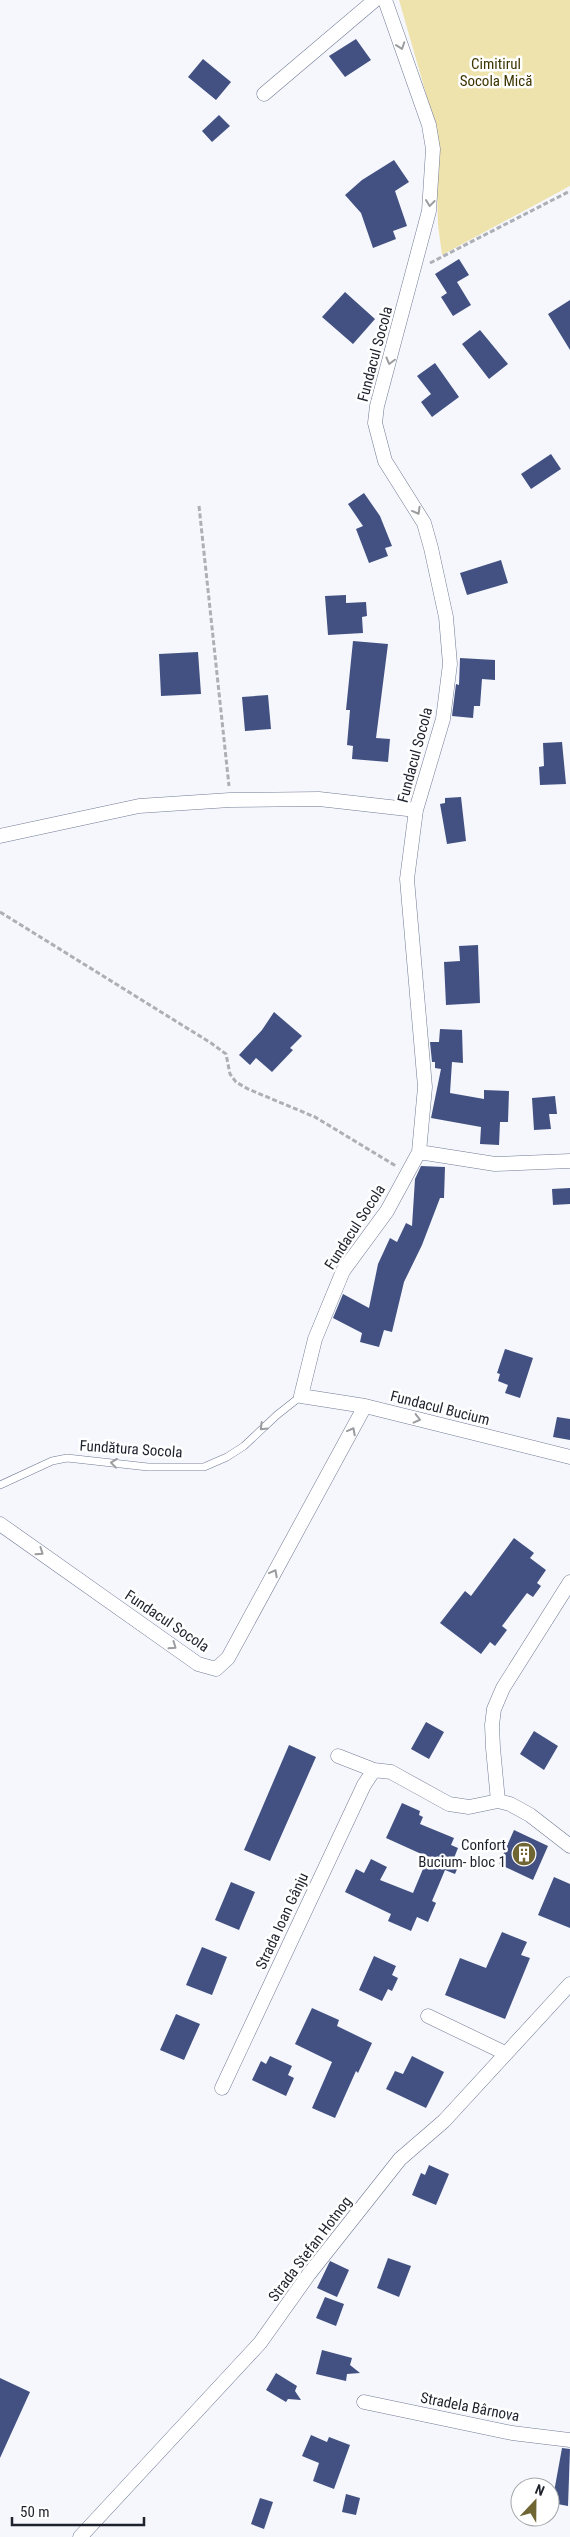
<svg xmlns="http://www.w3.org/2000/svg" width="570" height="2537" viewBox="0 0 570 2537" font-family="'Roboto Condensed',sans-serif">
	<rect width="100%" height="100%" fill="#f5f7fd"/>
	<path fill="#eee3ad" d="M399,0H570V186L442,255L438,225L435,125Z"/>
	<path fill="#425181" d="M356,39L371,60L345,77L329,56Z
		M203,59L231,82L216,100L188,77Z
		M219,115L230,126L212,142L202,131Z
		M394,160L409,182L395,191L407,226L393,231L396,239L373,248L361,213L345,195L362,180Z
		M459,259L469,275L457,282L471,305L453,316L441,297L447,293L435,274Z
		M345,292L375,319L353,344L322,317Z
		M570,300V350L548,314Z
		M480,330L508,364L489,379L462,344Z
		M435,363L459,397L432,417L421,402L431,394L417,376Z
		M551,454L561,469L531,489L521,474Z
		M364,493L380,516L392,546L385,548L388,556L369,563L356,529L363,526L348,504Z
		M501,560L508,583L467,595L460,573Z
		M346,595V603L366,602L367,616L362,617L363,633L328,635L325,596Z
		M353,641L388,644L376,738L390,739L388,762L352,759L353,746L347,745L350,710H346Z
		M198,652L201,694L161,696L159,654Z
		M460,658L495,660V680L482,679L480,706H474L473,718L452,716L456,684L459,685Z
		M268,695L271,729L245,731L242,697Z
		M562,742L566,784L540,785L539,767L544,766L543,743Z
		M461,797L466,841L447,844L440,804L445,803V798Z
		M478,945L480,1003L446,1005L444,962L460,961L459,946Z
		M274,1012L302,1036L290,1048L293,1050L272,1072L256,1058L250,1065L239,1055L262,1030Z
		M440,1029L462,1030L463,1063L452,1062L450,1093L484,1099V1090L509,1091L508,1122H500L499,1145L480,1144L481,1127L431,1118L441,1069L435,1068V1062H432L430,1042H439Z
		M555,1096L557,1114H549L551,1129L534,1130L532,1098Z
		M421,1166L445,1167L444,1198H440L422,1245L404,1282L392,1332L384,1330L379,1347L360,1342L362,1333L333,1318L343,1294L369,1308L378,1264L390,1238L397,1242L406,1223L412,1226L415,1179Z
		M570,1188V1204L553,1205L552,1189Z
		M505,1349L533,1358L520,1398L505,1393L508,1385L498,1381L500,1374L497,1373Z
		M557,1417L570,1419V1440L553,1437Z
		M514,1538L534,1553L530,1558L546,1570L537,1583L541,1586L533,1597L527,1593L502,1626L507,1630L495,1646L490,1642L481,1654L440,1623L465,1591L471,1596Z
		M426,1722L444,1732L429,1759L411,1749Z
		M534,1731L558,1746L544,1770L520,1754Z
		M289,1745L316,1757L270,1861L244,1850Z
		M402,1803L420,1811L419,1815L423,1817L420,1824L454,1838L451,1845L458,1848L454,1858L461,1860L455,1874L445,1870L432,1901L436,1903L428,1922L417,1917L411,1931L388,1921L391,1914L345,1892L356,1869L364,1873L371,1859L387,1867L380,1880L413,1893L428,1857L386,1838Z
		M514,1830L548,1846L533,1880L499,1864Z
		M554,1877L570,1884V1928L538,1915Z
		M231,1882L255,1892L239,1930L215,1920Z
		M502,1932L527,1942L521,1955L530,1958L505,2019L445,1995L460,1958L486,1968Z
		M202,1947L227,1957L212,1995L186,1985Z
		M374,1956L396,1966L392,1975L398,1978L392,1991L388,1989L382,2001L359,1990Z
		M312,2008L339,2020L337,2026L372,2043L358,2073L356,2071L335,2118L312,2108L332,2062L295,2044Z
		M176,2014L200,2024L184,2060L160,2050Z
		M270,2056L292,2066L288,2075L294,2078L286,2096L252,2080L261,2061L266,2064Z
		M412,2056L444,2072L426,2108L386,2089L395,2071L403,2074Z
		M429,2165L449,2174L436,2205L412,2195L421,2173L425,2175Z
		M388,2258L411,2266L399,2297L377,2288Z
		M330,2261L349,2270L337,2297L317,2288Z
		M325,2297L344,2304L336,2326L316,2318Z
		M322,2350L352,2358L350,2365L360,2373L347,2374L346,2381L316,2374Z
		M276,2373L297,2386L295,2391L301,2400L288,2399L286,2402L266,2390Z
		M0,2378L30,2392L0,2458Z
		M311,2435L327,2442L329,2437L350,2445L334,2489L313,2481L319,2463L302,2456Z
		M562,2448L570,2449L568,2506L552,2503Z
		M346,2494L360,2498L356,2515L342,2512Z
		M260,2498L273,2502L264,2529L251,2524Z"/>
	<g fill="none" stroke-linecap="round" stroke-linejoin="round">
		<g stroke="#727b95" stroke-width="8">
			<path id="service" d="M0,1485L52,1461L67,1458L148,1467H204L227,1457L244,1446L277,1415L301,1396"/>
		</g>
		<g stroke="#727b95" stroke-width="15">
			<path id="minor" d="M385,0L429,125L433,149L429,211L377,406L375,423L385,461L424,523L431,548L446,617L450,664L443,719L416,810L407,879L425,1087L419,1152L387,1211L343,1271L315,1339L301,1396L365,1406L570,1457
				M264,94L375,0
				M0,836L139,806L230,800L319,799L416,810
				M419,1152L495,1164L570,1161
				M0,1524L198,1664L216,1669L228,1658L365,1406
				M338,1756L374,1770L391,1772L449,1804L469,1807L498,1801L510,1804L530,1815L570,1846
				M498,1801L493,1748L492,1725L494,1709L503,1688L570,1582
				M428,2016L505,2053
				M222,2088L364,1785L374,1770
				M364,2402L512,2433L570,2440
				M80,2537L260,2343L309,2274L400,2159L444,2121L570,1984"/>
		</g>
		<path stroke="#acafb6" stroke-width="3" stroke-dasharray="5 2.5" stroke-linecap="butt" d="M430,263L570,191
			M199,506L229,786
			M0,912L211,1043L226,1054L230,1074L236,1082L248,1089L315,1117L396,1166"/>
		<use href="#service" stroke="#fff" stroke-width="7"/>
		<use href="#minor" stroke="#fff" stroke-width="14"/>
	</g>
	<defs><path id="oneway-chevron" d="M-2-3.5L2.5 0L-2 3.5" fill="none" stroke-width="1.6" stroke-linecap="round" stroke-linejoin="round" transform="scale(1.25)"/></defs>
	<g stroke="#9a9ca0">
		<use href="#oneway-chevron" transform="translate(401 46) rotate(71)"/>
		<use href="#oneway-chevron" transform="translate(430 203) rotate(97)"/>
		<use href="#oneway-chevron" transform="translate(390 361) rotate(105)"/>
		<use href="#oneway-chevron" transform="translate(417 511) rotate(61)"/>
		<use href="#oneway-chevron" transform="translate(417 1419) rotate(14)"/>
		<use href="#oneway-chevron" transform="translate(263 1427) rotate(136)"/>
		<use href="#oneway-chevron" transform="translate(352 1431) rotate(-62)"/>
		<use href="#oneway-chevron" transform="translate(114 1463) rotate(-173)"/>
		<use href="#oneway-chevron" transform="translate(40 1552) rotate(35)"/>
		<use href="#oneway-chevron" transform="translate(274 1573) rotate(-62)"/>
		<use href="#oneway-chevron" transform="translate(173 1646) rotate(35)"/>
	</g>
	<defs>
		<g id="building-disc" transform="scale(1.25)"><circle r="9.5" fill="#706633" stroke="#fff"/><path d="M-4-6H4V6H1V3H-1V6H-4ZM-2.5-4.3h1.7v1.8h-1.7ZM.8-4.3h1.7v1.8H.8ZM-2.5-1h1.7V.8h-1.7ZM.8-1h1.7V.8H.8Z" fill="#fff"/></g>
	</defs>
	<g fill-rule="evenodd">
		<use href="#building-disc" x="524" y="1854"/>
	</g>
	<g text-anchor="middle" stroke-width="5" stroke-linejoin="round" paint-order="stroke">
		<g font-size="15" fill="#3e3501" stroke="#fff">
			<text x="496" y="69">Cimitirul<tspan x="496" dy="17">Socola Mică</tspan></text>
		</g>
		<g font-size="15" fill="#1e222c" stroke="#fff">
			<text transform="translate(375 354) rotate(-75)" y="5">Fundacul Socola</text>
			<text transform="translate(415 755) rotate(-75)" y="5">Fundacul Socola</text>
			<text transform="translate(355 1227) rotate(-57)" y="5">Fundacul Socola</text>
			<text transform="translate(440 1408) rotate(14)" y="5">Fundacul Bucium</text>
			<text transform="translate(131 1449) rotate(4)" y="5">Fundătura Socola</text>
			<text transform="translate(167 1621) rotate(34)" y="5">Fundacul Socola</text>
			<text transform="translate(282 1921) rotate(-65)" y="5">Strada Ioan Gânju</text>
			<text transform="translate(310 2249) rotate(-53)" y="5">Strada Stefan Hotnog</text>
			<text transform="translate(470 2407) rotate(11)" y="5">Stradela Bârnova</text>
		</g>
		<g font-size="15" fill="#1e222c" stroke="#fff" text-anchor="end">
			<text x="506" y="1850">Confort<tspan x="506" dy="17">Bucium- bloc 1</tspan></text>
		</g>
	</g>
	<g transform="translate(535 2502) rotate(22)"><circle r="24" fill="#ffffff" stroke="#a5a7ab"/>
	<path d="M0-4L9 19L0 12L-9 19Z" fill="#706633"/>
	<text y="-8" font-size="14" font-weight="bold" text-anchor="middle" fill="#1e222c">N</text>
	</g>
	<path d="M12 2517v8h132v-8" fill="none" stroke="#1e222c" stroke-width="2.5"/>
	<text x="20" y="2517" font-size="15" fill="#1e222c" stroke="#ffffff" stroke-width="4" paint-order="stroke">50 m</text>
</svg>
